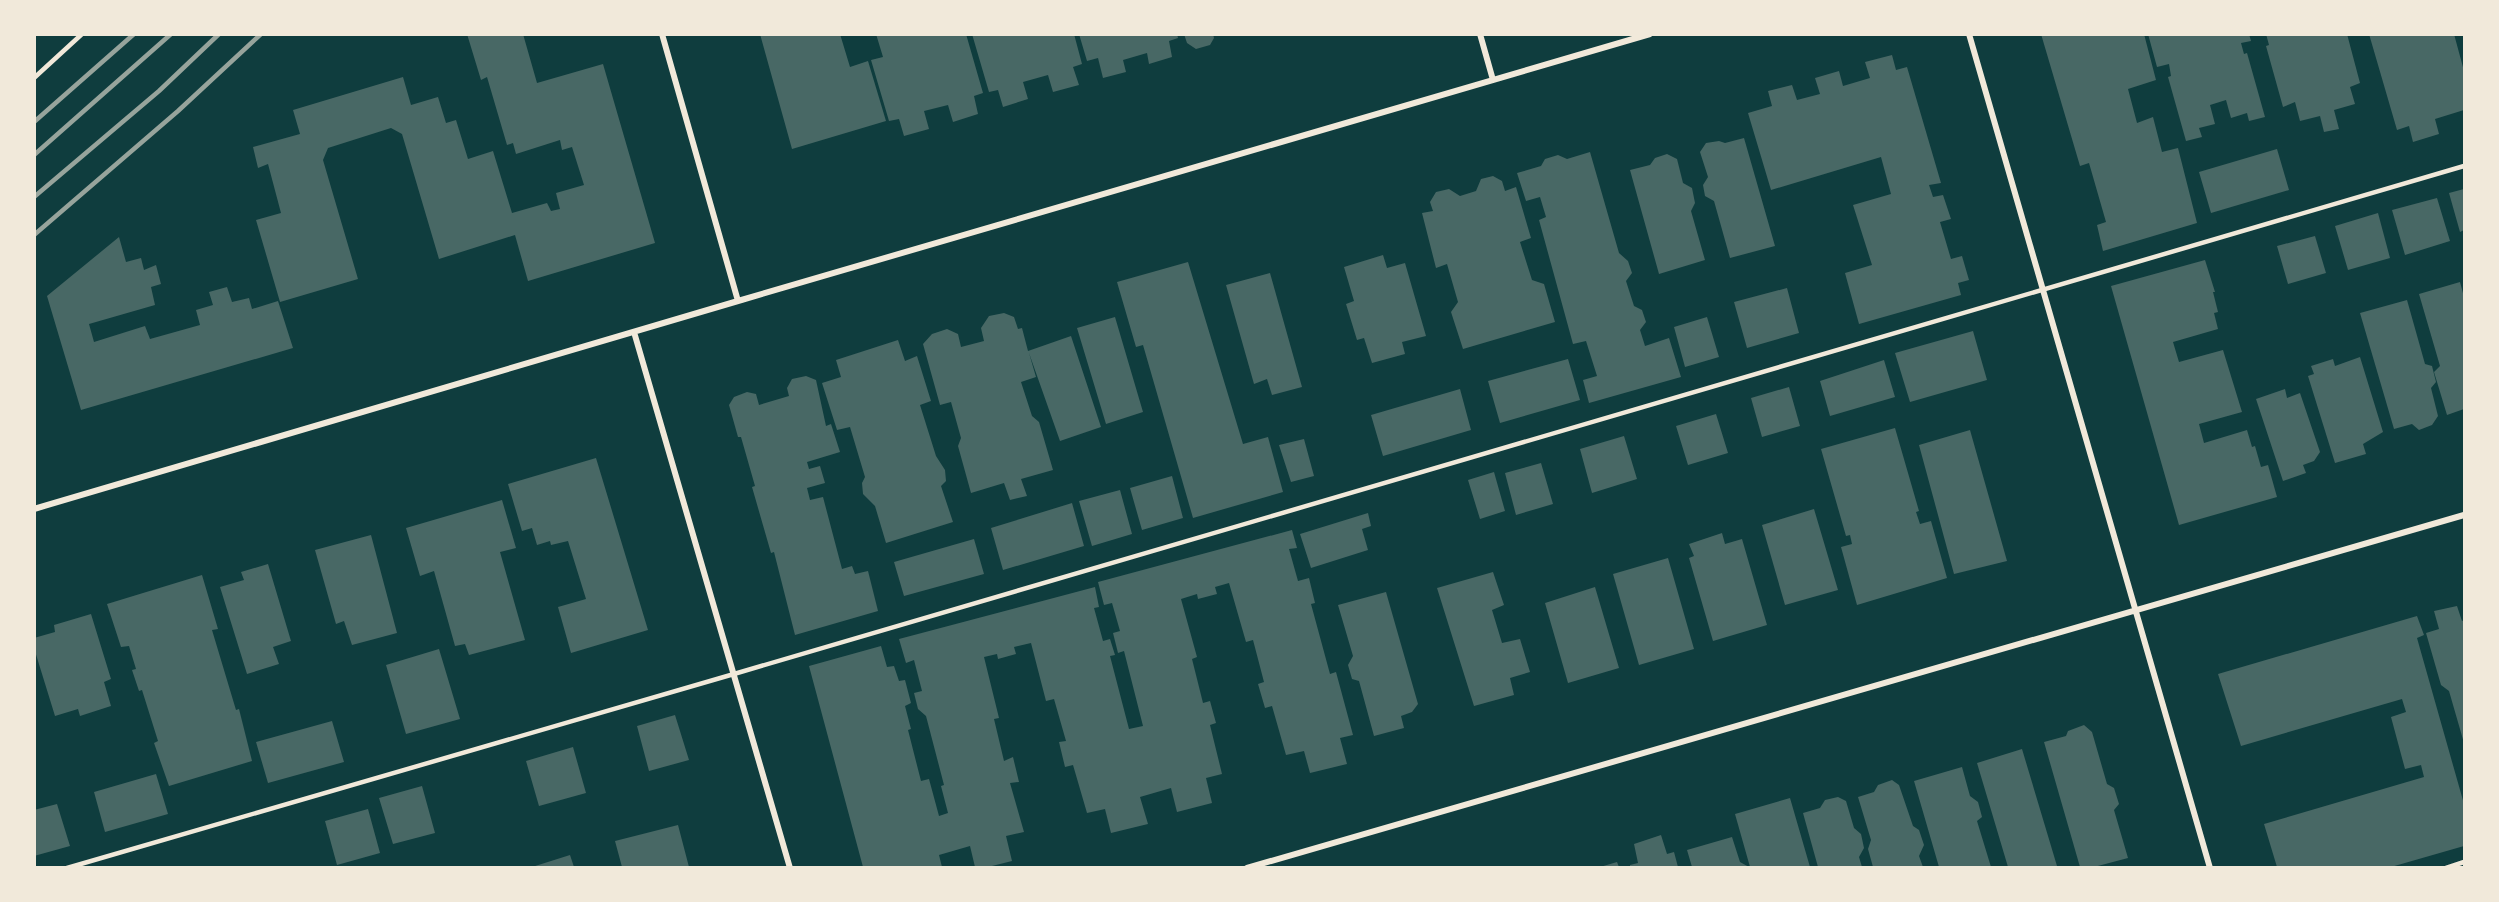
<svg xmlns="http://www.w3.org/2000/svg" width="2499" height="902" viewBox="0 0 2499 902" font-family="'Fira Sans Condensed',sans-serif">
	<rect width="100%" height="100%" fill="#0f3d3e"/>
	<path fill="#486865" d="M467,34H523L537,83L603,64L655,243L528,281L515,235L439,259L402,134L391,128L328,148L323,160L358,279L280,302L256,220L281,213L268,164L258,168L253,147L300,134L293,110L403,77L411,105L438,97L446,123L456,120L468,159L493,151L512,213L547,203L551,211L560,209L556,193L584,185L572,147L562,150L560,140L516,154L513,143L507,145L487,77L481,80Z
		M760,34H840L850,67L868,61L886,121L792,149Z
		M876,34H966L983,93L974,96L978,114L953,122L948,105L924,111L929,129L904,136L899,119L889,121L871,60L883,57Z
		M972,34H1074L1082,64L1073,67L1079,85L1053,92L1048,75L1023,82L1028,99L1003,107L998,90L989,92Z
		M1079,34H1177L1178,38L1169,41L1172,57L1149,64L1147,53L1123,60L1126,72L1103,78L1098,58L1087,61Z
		M1184,34H1213L1214,38L1210,45L1196,49L1187,43Z
		M2041,34H2144L2156,80L2128,89L2137,123L2153,117L2162,152L2178,148L2197,223L2103,251L2097,225L2106,222L2089,163L2080,166Z
		M2148,34H2249L2251,41L2241,43L2244,54L2247,53L2265,117L2249,121L2247,113L2231,118L2226,100L2210,105L2215,124L2199,128L2202,137L2186,141L2168,77L2171,76L2169,64L2157,67Z
		M2266,34H2347L2360,83L2350,87L2355,104L2334,110L2339,129L2324,132L2320,116L2300,121L2295,102L2283,107L2266,46L2269,45Z
		M2369,34H2454L2464,71V110L2435,119L2439,134L2413,142L2409,126L2397,130Z
		M1892,55L1896,70L1907,67L1941,183L1929,185L1933,197L1943,195L1951,219L1940,222L1951,259L1962,256L1969,280L1958,283L1961,295L1859,324L1845,273L1872,265L1853,205L1891,194L1881,157L1771,190L1748,113L1772,106L1768,91L1792,85L1797,100L1820,94L1815,78L1839,71L1843,86L1870,78L1865,62Z
		M1744,138L1775,246L1730,258L1714,201L1705,196L1703,185L1708,177L1700,152L1706,143L1719,141L1725,143Z
		M2277,149L2289,190L2211,213L2199,172Z
		M1590,152L1619,253L1628,261L1632,273L1626,281L1634,306L1642,310L1646,322L1640,330L1645,346L1669,338L1681,377L1589,403L1583,380L1597,376L1586,341L1573,344L1539,220L1546,217L1540,197L1526,201L1517,173L1541,166L1545,159L1558,155L1567,159Z
		M1667,154L1677,159L1683,183L1692,188L1695,203L1691,211L1705,260L1659,274L1630,170L1650,165L1655,158Z
		M1493,176L1502,181L1505,191L1516,187L1531,238L1520,242L1532,280L1544,284L1555,322L1463,349L1451,312L1458,302L1447,264L1436,268L1422,213L1433,211L1430,202L1436,192L1449,189L1460,196L1476,191L1481,179Z
		M2464,189V230L2460,232L2449,193Z
		M2437,198L2450,241L2405,255L2392,210Z
		M2378,213L2390,258L2348,270L2335,226Z
		M2315,236L2326,273L2288,284L2277,246Z
		M119,237L126,262L141,258L144,270L156,265L161,284L151,287L155,305L89,324L94,342L145,326L150,339L200,325L196,310L213,305L209,292L227,287L232,302L249,298L252,309L278,301L293,348L81,410L47,296Z
		M1383,255L1387,268L1405,263L1426,336L1402,342L1405,354L1372,363L1364,338L1357,340L1346,304L1354,301L1344,267Z
		M2205,260L2215,292H2213L2218,312L2214,313L2218,329L2173,342L2179,362L2223,350L2242,412L2199,424L2204,443L2247,430L2252,447L2255,446L2261,467L2268,465L2277,497L2179,525L2111,286Z
		M1188,262L1243,444L1268,437L1283,492L1193,518L1143,345L1136,347L1117,282Z
		M1270,273L1302,387L1272,395L1267,379L1254,384L1226,285Z
		M2460,282L2464,297V409L2447,415L2434,372L2440,366L2419,294Z
		M1787,288L1799,333L1747,348L1734,302Z
		M2407,300L2425,364L2432,366L2436,382L2431,388L2438,416L2432,425L2419,430L2412,424L2394,429L2360,313Z
		M1004,313L1014,317L1018,329L1022,328L1028,351L1071,336L1101,427L1060,441L1029,353L1036,377L1021,382L1032,416L1039,422L1053,470L1021,479L1027,496L1010,500L1004,483L971,493L958,446L961,438L951,402L940,405L923,344L932,334L947,329L958,334L961,347L984,341L981,328L989,316Z
		M1115,317L1143,412L1106,424L1077,328Z
		M1707,317L1719,357L1685,367L1674,327Z
		M1973,331L1987,380L1910,402L1895,353Z
		M898,340L905,361L917,356L931,401L920,405L936,456L945,470L946,481L941,486L953,522L886,543L875,506L863,494L862,483L865,477L850,427L837,430L822,383L841,377L836,360Z
		M2360,357L2383,432L2363,444L2366,454L2335,463L2308,376L2314,374L2311,366L2333,359L2335,366Z
		M1568,359L1580,400L1500,423L1488,381Z
		M1884,360L1895,397L1830,416L1820,381Z
		M806,376L816,380L826,426L831,424L840,452L807,462L809,469L820,466L825,483L807,488L810,500L823,497L842,569L852,566L855,574L868,571L878,611L795,635L774,552L771,553L752,487L755,486L741,437H738L729,405L734,397L747,392L756,394L759,405L789,396L787,388L792,379Z
		M1789,387L1800,426L1762,437L1751,398Z
		M1460,389L1471,430L1383,456L1371,415Z
		M2285,389L2287,398L2300,393L2320,452L2314,461L2303,465L2306,473L2283,481L2256,399Z
		M1716,414L1728,453L1688,465L1676,426Z
		M1895,428L1919,511L1916,512L1920,524L1931,521L1947,578L1857,605L1841,547L1852,544L1850,535L1846,536L1821,449Z
		M1970,430L2007,561L1954,574L1919,445Z
		M1624,436L1637,479L1592,493L1580,449Z
		M1304,439L1314,476L1291,482L1279,445Z
		M596,458L648,630L571,653L558,607L586,599L568,541L551,545L550,541L537,545L532,528L522,531L508,484Z
		M1541,463L1553,504L1516,515L1505,473Z
		M1494,472L1505,511L1480,519L1468,480Z
		M1172,476L1183,518L1142,530L1130,488Z
		M1120,490L1132,534L1092,546L1079,501Z
		M502,500L516,548L500,552L525,640L469,655L465,644L455,646L434,571L420,576L406,528Z
		M1072,503L1084,546L1003,570L991,528Z
		M1814,509L1838,590L1785,605L1762,525Z
		M1368,513L1371,526L1362,529L1368,550L1311,568L1300,534Z
		M1292,530L1297,548L1289,549L1298,581L1309,578L1315,603L1311,604L1330,674L1336,672L1353,735L1340,738L1347,764L1310,773L1304,751L1286,755L1272,706L1265,708L1258,684L1264,682L1253,640L1246,642L1229,583L1215,587L1217,594L1198,599L1197,594L1181,599L1197,657L1192,659L1203,703L1210,701L1216,723L1210,725L1222,774L1206,778L1212,803L1177,812L1171,788L1140,797L1148,824L1111,833L1105,809L1087,813L1073,765L1065,767L1059,742L1066,741L1054,699L1046,701L1031,643L1014,647L1016,654L998,659L997,654L984,657L999,718L994,719L1004,761L1013,757L1019,782L1010,783L1024,832L1006,836L1012,861L988,867H975L970,846L939,855L942,867H863L809,666L881,646L887,667L894,666L899,681L905,680L911,703L905,706L911,729L908,730L921,781L929,779L939,816L948,813L941,786L944,785L926,716L918,709L914,693L922,691L914,660L906,663L899,639L1095,587L1099,607L1094,608L1103,641L1110,639L1115,655L1110,656L1129,729L1143,726L1124,651L1118,653L1113,633L1120,631L1112,603L1104,605L1098,582Z
		M1722,533L1725,544L1742,539L1767,625L1713,641L1689,558L1694,556L1689,544Z
		M371,535L397,633L352,645L344,621L336,624L315,550Z
		M974,539L984,574L904,596L894,562Z
		M1668,558L1694,649L1639,665L1613,574Z
		M268,564L291,641L273,647L279,664L247,674L220,587L244,580L241,572Z
		M1493,572L1504,605L1492,610L1502,643L1520,639L1530,672L1510,678L1514,695L1474,706L1437,588Z
		M202,575L218,629L212,630L236,710L239,709L252,761L169,786L154,743L158,741L142,690L139,691L132,670L136,669L129,646L121,647L107,604Z
		M1595,587L1619,668L1568,683L1545,603Z
		M1386,592L1418,704L1412,712L1401,716L1404,728L1374,736L1359,681L1352,679L1348,665L1353,656L1338,605Z
		M2457,606L2462,621L2464,620V743L2449,691L2441,685L2426,633L2439,629L2434,611Z
		M91,614L111,679L104,682L111,706L80,716L78,709L55,716L34,648V638L55,632L54,625Z
		M2417,616L2424,635L2417,638L2464,804V846L2391,867H2277L2264,824L2424,777L2421,765L2405,769L2391,717L2406,712L2402,699L2241,746L2218,674Z
		M439,649L460,719L406,734L386,665Z
		M675,715L689,760L649,771L637,726Z
		M332,721L344,762L268,783L256,742Z
		M2084,725L2092,732L2107,784L2114,788L2119,804L2114,810L2128,858L2094,867H2080L2044,742L2066,736L2068,731Z
		M573,747L586,793L539,806L526,761Z
		M2022,749L2057,866L2051,867H2008L1977,763Z
		M1962,767L1970,796L1978,802L1982,817L1977,821L1991,867H1939L1914,781Z
		M156,774L168,814L105,832L94,792Z
		M1892,780L1899,785L1913,826L1919,830L1924,845L1919,856L1923,867H1873L1868,849L1871,840L1858,797L1874,792L1878,785Z
		M422,786L435,833L393,844L379,798Z
		M1838,797L1846,801L1854,828L1861,834L1864,848L1859,857L1862,867H1818L1803,813L1820,808L1825,800Z
		M1790,798L1810,867H1750L1735,814Z
		M57,804L70,846L34,856V810Z
		M368,809L380,853L337,865L325,821Z
		M678,825L689,867H622L615,841Z
		M1661,835L1667,854L1674,852L1678,867H1630V865L1638,863L1634,844Z
		M1732,837L1740,862L1749,867H1692L1687,850Z
		M570,855L574,867H532Z
		M1617,862L1619,867H1600Z"/>
	<g fill="none" stroke-linecap="round" stroke-linejoin="round">
		<path stroke="#f1e9da" stroke-width="4.5" d="M34,78L82,34
			M67,868L734,674L2464,166
			M2446,868L2464,862"/>
		<path stroke="#f1e9da" stroke-width="6" d="M662,34L738,301
			M1480,34L1493,80
			M1969,34L2210,868
			M634,332L790,868
			M34,509L738,301L1650,34
			M1247,868L2464,515"/>
		<path stroke="#97a49c" stroke-width="4.5" d="M34,122L134,34
			M34,155L171,34
			M34,197L159,91L219,34
			M34,235L178,111L261,34"/>
	</g>
	<rect width="2499" height="902" fill="none" stroke="#f1e9da" stroke-width="72"/>
</svg>
